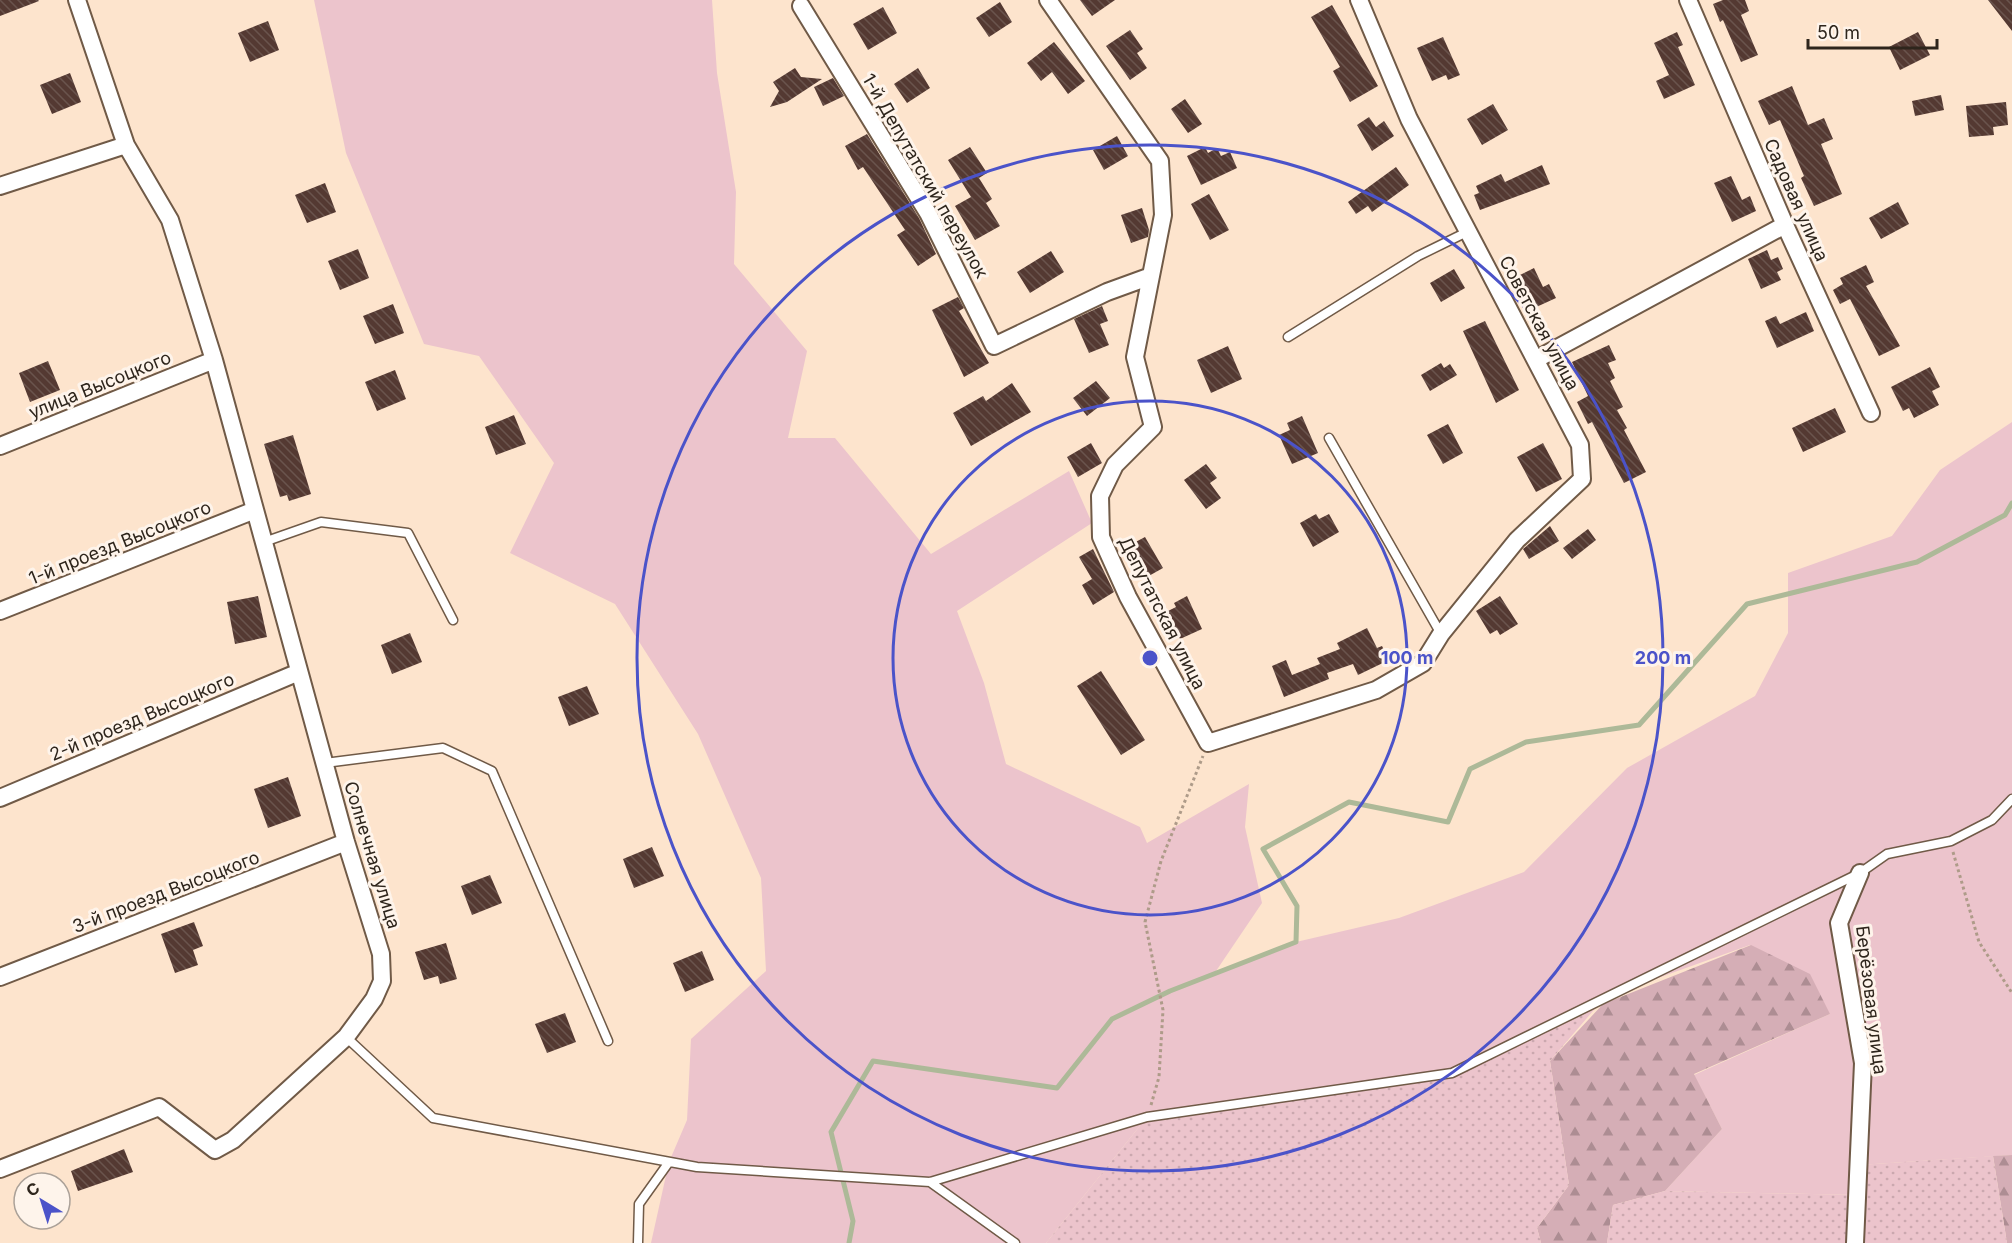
<svg xmlns="http://www.w3.org/2000/svg" width="2012" height="1243" viewBox="0 0 2012 1243" font-family="Inter,sans-serif">
	<defs>
		<pattern id="forest-firs" width="22" height="20" patternUnits="userSpaceOnUse" patternTransform="scale(1.5)"><rect width="22" height="20" fill="#d5aeb6"/><path d="M5 1l3.5 6h-7zM16 11l3.5 6h-7z" fill="#ad8d93"/></pattern>
		<pattern id="garden-dots" width="8" height="8" patternUnits="userSpaceOnUse" patternTransform="scale(1.5)"><rect width="8" height="8" fill="#ecc4cc"/><path d="M2 2h.1M6 6h.1" fill="none" stroke="#cba8af" stroke-width="1.8" stroke-linecap="round"/></pattern>
		<pattern id="building-back-hatch" width="6" height="6" patternUnits="userSpaceOnUse" patternTransform="scale(1.5)"><rect width="6" height="6" fill="#543932"/><path d="M-1 5l2 2M0 0l6 6M5-1l2 2" fill="none" stroke="#6a544d"/></pattern>
	</defs>
	<rect width="100%" height="100%" fill="#fde4cd"/>
	<path fill="#ecc4cc" d="M314,0H712L717,73L736,192L734,264L807,351L788,438H835L931,554L1069,471L1092,523L957,611L984,683L1006,764L1140,827L1147,843L1249,784L1245,827L1262,903L1214,974L1296,942L1399,918L1524,872L1627,768L1755,696L1788,633V573L1892,536L1940,470L2012,422V1155L1859,1165L1858,1195L1665,1191L1722,1129L1694,1075L1830,1014L1750,945L1605,997L1452,1073L1147,1117L1046,1243H651L669,1162L687,1120L691,1039L766,971L761,878L698,734L615,604L510,553L554,463L479,356L424,344L346,153Z"/>
	<path fill="url(#forest-firs)" d="M1751,945L1810,974L1830,1014L1694,1074L1722,1129L1665,1191L1613,1205L1607,1243H1541L1537,1228L1569,1185L1550,1061L1603,1004Z
		M2012,1155V1243H2007L1993,1156Z"/>
	<path fill="url(#garden-dots)" d="M1605,997L1550,1061L1569,1185L1537,1228L1541,1243H1046L1147,1117L1452,1073Z
		M1993,1156L2007,1243H1607L1613,1205L1665,1191L1857,1195L1859,1165Z"/>
	<g fill="none" stroke-linecap="round" stroke-linejoin="round">
		<path stroke="#adb998" stroke-width="5" d="M849,1243L853,1221L831,1132L873,1061L1057,1088L1112,1019L1170,991L1296,942L1297,906L1263,849L1349,802L1448,822L1470,769L1526,742L1639,725L1747,604L1917,562L2005,515L2012,503"/>
	</g>
	<path fill="url(#building-back-hatch)" d="M0,0H38L39,1L0,16Z
		M1080,0H1115L1092,16Z
		M1723,0H1745L1749,11L1741,15L1758,55L1741,62L1723,20L1720,22L1713,4Z
		M1988,0H2012V31Z
		M1000,2L1012,22L989,37L976,18Z
		M1332,5L1378,86L1350,102L1333,71L1340,67L1311,17Z
		M883,7L897,33L868,50L853,24Z
		M268,21L279,50L250,62L238,33Z
		M1130,30L1143,49L1137,53L1147,68L1130,80L1106,46Z
		M1677,32L1683,45L1678,47L1695,85L1664,99L1656,81L1669,75L1654,43Z
		M1918,32L1930,55L1900,70L1889,47Z
		M1443,37L1460,75L1448,80L1446,75L1432,81L1417,48Z
		M1054,42L1085,81L1068,94L1052,72L1041,81L1027,63Z
		M795,68L801,77L822,79L787,102L770,107L779,91L773,82Z
		M918,68L930,88L907,103L894,84Z
		M70,73L81,102L52,114L40,85Z
		M833,78L844,96L823,106L814,87Z
		M1792,86L1808,125L1824,118L1833,139L1821,144L1842,194L1814,206L1801,178L1804,176L1780,120L1769,125L1758,101Z
		M1941,95L1944,110L1915,116L1912,101Z
		M1185,99L1202,124L1188,133L1171,109Z
		M2006,102L2008,125L1993,127L1994,135L1969,137L1966,106Z
		M1493,104L1508,130L1482,145L1467,119Z
		M1369,117L1376,127L1384,121L1394,136L1372,151L1357,125Z
		M867,134L919,218L936,254L918,266L897,235L905,230L863,167L858,170L845,146Z
		M1117,136L1128,156L1104,170L1093,150Z
		M970,147L987,173L979,178L992,199L986,203L1000,226L975,240L955,206L971,197L948,160Z
		M1205,147L1208,153L1217,148L1221,156L1230,152L1237,168L1201,185L1187,156Z
		M1542,165L1550,184L1480,210L1474,195L1479,193L1476,186L1501,174L1505,182Z
		M1396,167L1409,185L1372,212L1368,206L1356,214L1348,202Z
		M1731,176L1742,200L1750,196L1756,211L1732,222L1714,183Z
		M325,183L336,212L307,223L295,195Z
		M1209,194L1229,230L1210,240L1191,204Z
		M1898,202L1909,224L1881,239L1869,218Z
		M1142,208L1149,230L1148,237L1131,243L1121,215Z
		M358,249L369,278L340,290L328,261Z
		M1767,250L1771,260L1778,257L1783,269L1777,272L1781,280L1761,289L1748,259Z
		M1051,251L1064,272L1030,293L1017,272Z
		M1866,265L1874,282L1866,286L1900,346L1879,356L1850,299L1840,304L1833,290L1843,284L1840,278Z
		M1534,268L1543,287L1549,284L1556,298L1532,309L1516,277Z
		M1454,269L1465,288L1441,302L1430,283Z
		M958,297L964,308L959,311L989,363L964,377L932,310Z
		M393,304L404,333L375,344L363,316Z
		M1102,306L1108,321L1100,324L1109,345L1089,353L1074,319Z
		M1806,312L1814,331L1777,348L1765,321L1776,316L1780,324Z
		M1485,321L1519,390L1496,403L1463,331Z
		M1609,345L1616,360L1608,363L1615,378L1610,381L1623,407L1617,410L1627,428L1624,430L1646,472L1624,483L1592,422L1588,424L1577,402L1588,396L1572,362Z
		M1228,346L1242,379L1211,393L1197,360Z
		M48,361L60,390L30,402L19,373Z
		M1441,363L1444,368L1450,364L1457,375L1430,391L1421,375Z
		M1930,367L1940,387L1932,391L1939,405L1914,418L1909,408L1903,411L1891,387Z
		M395,370L406,399L377,411L365,382Z
		M1096,381L1110,398L1087,416L1073,398Z
		M1012,383L1031,412L971,446L953,413L983,396L986,401Z
		M1835,408L1846,432L1803,452L1792,428Z
		M514,415L526,444L496,455L485,427Z
		M1302,416L1318,453L1292,464L1279,435L1290,430L1287,423Z
		M1448,424L1463,453L1443,464L1427,435Z
		M293,435L311,494L289,501L287,495L280,497L264,444Z
		M1091,443L1102,463L1078,477L1067,457Z
		M1543,443L1562,479L1536,492L1517,457Z
		M1206,464L1217,478L1210,483L1221,498L1206,509L1184,480Z
		M1316,514L1319,519L1329,514L1339,532L1313,547L1300,523Z
		M1550,526L1559,541L1529,559L1523,549Z
		M1588,529L1596,540L1572,559L1563,548Z
		M1145,537L1163,568L1147,577L1128,546Z
		M1093,549L1114,592L1093,605L1082,585L1092,579L1079,557Z
		M258,596L267,637L235,644L227,602Z
		M1187,596L1202,629L1180,639L1166,612L1176,607L1174,603Z
		M1500,596L1518,624L1500,635L1497,630L1490,634L1476,611Z
		M1367,628L1377,648L1382,646L1389,660L1358,675L1353,664L1327,673L1329,679L1284,697L1272,666L1286,660L1292,675L1320,664L1317,658L1340,649L1337,643Z
		M410,633L422,662L392,674L381,645Z
		M1101,671L1145,740L1121,755L1077,686Z
		M587,686L599,714L569,726L558,697Z
		M288,777L301,816L268,828L254,789Z
		M652,847L664,876L634,888L623,859Z
		M490,875L502,903L472,915L461,886Z
		M194,922L203,946L193,950L198,965L175,973L161,934Z
		M446,943L457,979L440,984L438,976L424,980L415,952Z
		M702,951L714,980L685,992L673,963Z
		M565,1013L576,1042L547,1053L535,1024Z
		M124,1149L133,1172L78,1191L71,1171Z"/>
	<g fill="none" stroke-linecap="round" stroke-linejoin="round">
		<g stroke="#705a47" stroke-width="11">
			<path id="lane" d="M1288,337L1418,256L1469,231
				M1329,438L1441,634
				M264,542L321,522L408,533L453,620
				M325,763L443,748L492,771L608,1041
				M346,1037L433,1118L697,1167L930,1182L1147,1117L1452,1073L1860,873L1887,854L1951,841L1992,820L2012,799
				M930,1182L1015,1243
				M638,1243L639,1204L669,1162"/>
		</g>
		<g stroke="#705a47" stroke-width="20">
			<path id="street" d="M1048,0L1160,161L1163,215L1135,357L1153,427L1115,465L1100,496L1101,537L1128,597L1208,743L1376,690L1423,663L1441,634L1517,540L1582,479L1580,445L1409,119L1359,0
				M1688,0L1785,225L1871,413
				M801,6L928,213L994,346L1107,292L1151,276
				M0,186L126,145
				M1537,359L1785,225
				M0,446L214,360
				M0,611L255,510
				M0,798L299,672
				M0,977L346,842
				M0,1169L159,1107L215,1150L233,1140L346,1037L374,999L382,981L381,954L346,842L214,360L170,220L126,145L77,0
				M1855,1243L1863,1063L1839,923L1860,873"/>
		</g>
		<path stroke="#ae9b89" stroke-width="3" stroke-dasharray="3 3" stroke-linecap="butt" d="M1953,852L1979,942L2012,993
			M1151,1105L1159,1077L1163,1010L1145,922L1161,861L1203,756"/>
		<use href="#lane" stroke="#fff" stroke-width="8"/>
		<use href="#street" stroke="#fff" stroke-width="16"/>
	</g>
	<g fill="none" stroke="#4b53c9" stroke-width="3">
		<circle cx="1150" cy="658" r="257"/>
		<circle cx="1150" cy="658" r="513"/>
	</g>
	<g text-anchor="middle" stroke-width="6" stroke-linejoin="round" paint-order="stroke">
		<g font-size="18" fill="#2e251c" stroke="#fef4eb">
			<text transform="translate(925 176) rotate(60)" y="6">1-й Депутатский переулок</text>
			<text transform="translate(1796 200) rotate(66)" y="6">Садовая улица</text>
			<text transform="translate(1539 323) rotate(62)" y="6">Советская улица</text>
			<text transform="translate(100 385) rotate(-22)" y="6">улица Высоцкого</text>
			<text transform="translate(120 543) rotate(-22)" y="6">1-й проезд Высоцкого</text>
			<text transform="translate(1162 613) rotate(63)" y="6">Депутатская улица</text>
			<text transform="translate(142 717) rotate(-23)" y="6">2-й проезд Высоцкого</text>
			<text transform="translate(372 855) rotate(73)" y="6">Солнечная улица</text>
			<text transform="translate(166 892) rotate(-21)" y="6">3-й проезд Высоцкого</text>
			<text transform="translate(1871 1000) rotate(83)" y="6">Берёзовая улица</text>
		</g>
	</g>
	<circle cx="1150" cy="658" r="9" fill="#4b53c9" stroke="#fef4eb" stroke-width="3"/>
	<g font-size="18" text-anchor="middle" font-weight="bold" fill="#4b53c9" stroke="#fef4eb" stroke-width="6" stroke-linejoin="round" paint-order="stroke">
		<text x="1407" y="664">100 m</text>
		<text x="1663" y="664">200 m</text>
	</g>
	<g transform="translate(42 1201) rotate(322)"><circle r="28" fill="#fef4eb" stroke="#aba198" stroke-width="1.5"/>
	<path d="M0-4.5L10 22L0 15L-10 22Z" fill="#4b53c9"/>
	<text y="-9" font-size="16" font-weight="bold" text-anchor="middle" fill="#2e251c">С</text>
	</g>
	<path d="M1808 39v9h129v-9" fill="none" stroke="#2e251c" stroke-width="3"/>
	<text x="1817" y="39" font-size="18" fill="#2e251c" stroke="#fef4eb" stroke-width="4.5" paint-order="stroke">50 m</text>
</svg>
